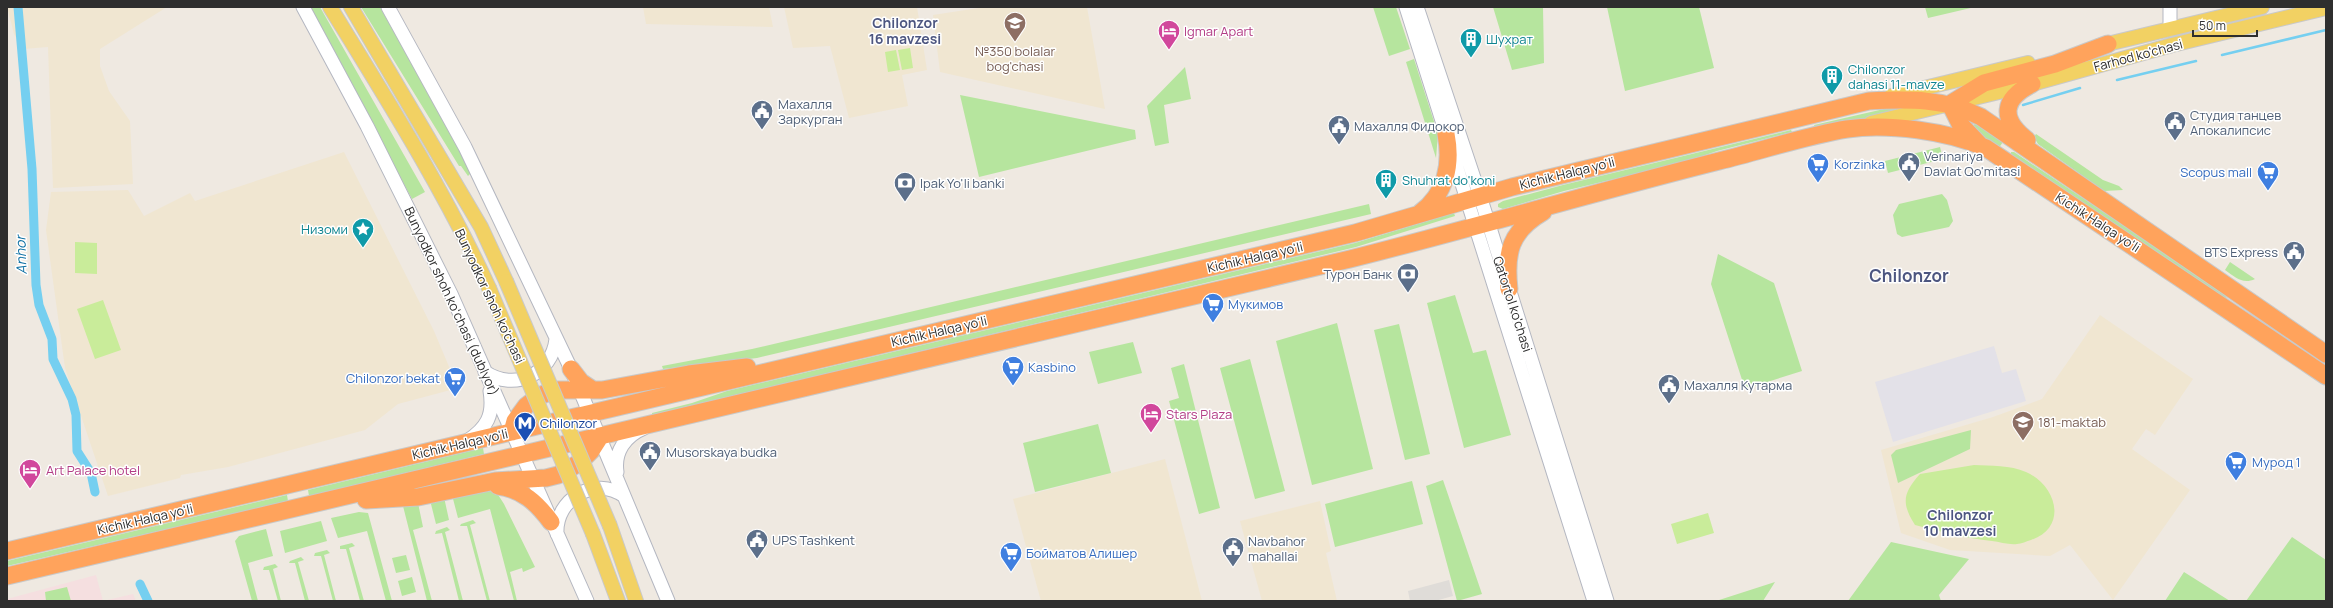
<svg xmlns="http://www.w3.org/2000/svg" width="2333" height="608" viewBox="0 0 2333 608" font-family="Manrope,sans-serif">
	<rect width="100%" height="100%" fill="#efe9e1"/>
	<path fill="#e3e1e8" d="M1994,346L2002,373L2016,369L2026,401L1893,442L1875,382Z"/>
	<path fill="#f0e6d1" d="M7,7H167L100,49V66L109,91L130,121L133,184L53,188L48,47L23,49L14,34Z
		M643,7H769L773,27L646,24Z
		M784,7H917L927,70L902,75L908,106L849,118L830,46L793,48Z
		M985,7H1087L1105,109L940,72L933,15Z
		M344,152L434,331L458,388L398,404L365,430L228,467L181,475L180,478L108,496L65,368L46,230L51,192L128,190L144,216L190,193L195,201Z
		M2100,315L2193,379L2155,435L2146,429L2132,449L2190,490L2113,600L2070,545L2050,556L1950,550L1901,533L1881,450L1993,417L2042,399Z
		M1165,459L1202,601H1041L1013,499Z
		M1320,501L1331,551L1326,553L1337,601H1262L1240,521Z"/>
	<path fill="#f5dfe0" d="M96,575L103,601L133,594L136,601H7V599Z"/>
	<path fill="#b6e59e" d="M308,7H320L425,192L412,199Z
		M361,7H380L472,172L468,176L461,166H459Z
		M1373,7H1396L1410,49L1389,56Z
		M1493,7H1543L1544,63L1512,70Z
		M1607,7H1699L1714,68L1625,91Z
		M1925,7H1975L1928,18Z
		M1414,59L1438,134L1436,158L1406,62Z
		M1185,67L1191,99L1164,105L1169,143L1155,146L1147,106Z
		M960,95L1135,130L1136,139L979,177Z
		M1915,108L1816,131L1814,125L1884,109Z
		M1976,123L2003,142L1998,149L1970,128Z
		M1791,130L1792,132L1717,151L1685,162L1564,191L1503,209L1498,207V204L1503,201L1563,185Z
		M2036,134L2103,180L2119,186L2123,190L2104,191L2038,144L2034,137Z
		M1940,147L1943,159L1888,173L1885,161Z
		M2011,152H2014L2223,292L2228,300L2011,157Z
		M1942,194L1947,200L1953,221L1949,227L1902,237L1897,234L1893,215L1899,204Z
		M1369,204L1371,214L757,358L663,369L662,366L752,349Z
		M1454,213L1455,216L1356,247L652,415V413L692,403L727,391L1355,243Z
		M1718,254L1774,283L1802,371L1745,389L1711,284Z
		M2230,262L2255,279C2243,285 2235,277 2225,270Z
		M1455,295L1473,353L1486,350L1511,435L1464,448L1427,303Z
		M1337,323L1373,469L1312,485L1276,341Z
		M1399,324L1430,454L1405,460L1374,330Z
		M1133,342L1142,373L1098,384L1089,352Z
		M1250,359L1285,491L1255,499L1220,368Z
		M1184,364L1220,508L1199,514L1169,401L1179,398L1171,368Z
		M1098,424L1111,473L1035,492L1023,443Z
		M1971,430L1970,449L1898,483L1891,455L1896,450Z
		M483,448L484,454L309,496L308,490Z
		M1443,480L1482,594L1457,601L1426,486Z
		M1412,481L1423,524L1335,547L1325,504Z
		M495,490L504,504L535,567L523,572L522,568L510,572L517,601H514L490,509L458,518L452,495Z
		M287,495L288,501L7,566V561Z
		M444,497L449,520L436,524L430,500Z
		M418,503L423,527L413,530L432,601H427L403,506Z
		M359,512L368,513L392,601H386L367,531L338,538L331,518Z
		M473,520L476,523L470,525L490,601H487L467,526H460L461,524Z
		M321,521L327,541L285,553L280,531Z
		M447,527L450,530L445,532L463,601H459L442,533L435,534L436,531Z
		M266,529L273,556L248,563L258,601H252L235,541L239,536Z
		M2292,537L2326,560V601H2246Z
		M1891,542L1969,559L1939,595L1941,601H1848Z
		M352,543L355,546L349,548L364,601H360L346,549H340V546Z
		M327,550L330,553L324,555L336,601H333L321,556H314L315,553Z
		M406,555L410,570L396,573L392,558Z
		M301,557L304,560L298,562L309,601H305L295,563H289L290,561Z
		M275,564L278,567L273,569L281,601H278L269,570H263L264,567Z
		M2184,572L2230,601H2165Z
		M412,577L416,592L402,596L398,581Z
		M1775,582L1763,601H1716Z
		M67,587L71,601H46L45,592Z"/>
	<path fill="#c9ec9a" d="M910,48L913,68L902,70L898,50Z
		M896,50L900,70L888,72L885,52Z
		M75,242L97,243V274L75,273Z
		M103,300L121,350L95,359L77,309Z
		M1974,465C1991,466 2010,465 2026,472C2056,485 2069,527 2031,540C2027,541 2021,544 2017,544C2009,545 2000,542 1992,541C1965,538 1941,532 1915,525C1901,503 1903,493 1920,474Z
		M1708,513L1714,533L1677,544L1671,524Z"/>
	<path fill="#dfdcd8" d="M1449,580L1453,596L1435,601H1410L1408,591Z"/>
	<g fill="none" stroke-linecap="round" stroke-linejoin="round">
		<path stroke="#75cff0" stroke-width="2.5" d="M2222,55L2326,30
			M2117,80L2196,61
			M2023,105L2080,88"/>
		<path stroke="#75cff0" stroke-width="9" d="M18,7L32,169L36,285L39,305L52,339L53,359L72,399L76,415L77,451L91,473L95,492
			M140,584L148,601"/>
		<g stroke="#b4b7c1" stroke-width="15">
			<path id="secondary" d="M303,7L367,126L451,294L587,601
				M388,7L465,147L571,369L668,601
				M1406,7L1594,601
				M1417,7L1480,196L1607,601
				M2170,29V7
				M485,372C515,392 552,374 556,339
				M467,441C487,428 494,415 490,391
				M617,472C614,452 625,436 644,428
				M557,534C555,499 595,475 624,496"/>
		</g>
		<g stroke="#c9c9c9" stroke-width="16">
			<path id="primary" d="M330,7C386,98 444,190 489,288
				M351,7L481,227L506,281
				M2099,46L2262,7
				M1891,96L2028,63
				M1871,123L2032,84L2172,45L2326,8
				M610,526L636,601
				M593,534L618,601"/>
		</g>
		<g stroke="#c9c9c9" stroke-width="19">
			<path id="highway" d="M1950,104L1984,83L2055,64L2108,44
				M1950,104L1960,124L1979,144
				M2027,140C2000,119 2002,99 2032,84
				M1420,213C1446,194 1452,164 1446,134
				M1509,289C1505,253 1510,231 1543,212
				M571,369L581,382L593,390
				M512,432L515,421L526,406L539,396L555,390H602L689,374L747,367
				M498,486C522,489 537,503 551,522
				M366,500L418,497L495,481L546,478L558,475L579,463L591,451L600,437
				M7,551L1355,233L1512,187L1869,101C1908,99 1945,98 1981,117L2326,354
				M7,576L1350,259C1474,228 1595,192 1719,161C1761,151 1804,136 1847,129C1888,123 1948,131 1986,148L2326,376"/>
		</g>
		<use href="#secondary" stroke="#fff" stroke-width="13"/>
		<use href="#primary" stroke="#f2d163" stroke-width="14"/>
		<use href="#highway" stroke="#ffa35c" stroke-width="17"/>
		<g stroke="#c9c9c9" stroke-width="16" stroke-linecap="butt">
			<path id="primary-bridge" d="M506,281L610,526
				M489,288L593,534"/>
		</g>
		<use href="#primary-bridge" stroke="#f2d163" stroke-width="14"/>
	</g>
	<defs>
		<g id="school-pin" transform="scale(1.15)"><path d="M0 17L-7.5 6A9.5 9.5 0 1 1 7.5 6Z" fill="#8d6e63" stroke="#fff"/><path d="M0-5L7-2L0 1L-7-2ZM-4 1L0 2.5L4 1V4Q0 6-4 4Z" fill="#fff"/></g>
		<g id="hotel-pin" transform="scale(1.15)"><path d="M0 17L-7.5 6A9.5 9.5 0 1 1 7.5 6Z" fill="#d1479c" stroke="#fff"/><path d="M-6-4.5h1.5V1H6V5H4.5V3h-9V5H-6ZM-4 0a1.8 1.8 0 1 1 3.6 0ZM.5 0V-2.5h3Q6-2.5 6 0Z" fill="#fff"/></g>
		<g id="building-pin" transform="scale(1.15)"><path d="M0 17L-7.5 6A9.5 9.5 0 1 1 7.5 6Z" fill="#0f9aa8" stroke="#fff"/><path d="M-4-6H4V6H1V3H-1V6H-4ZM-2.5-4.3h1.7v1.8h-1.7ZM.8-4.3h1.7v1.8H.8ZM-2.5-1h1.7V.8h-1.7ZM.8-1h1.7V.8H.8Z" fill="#fff"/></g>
		<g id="civic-pin" transform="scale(1.15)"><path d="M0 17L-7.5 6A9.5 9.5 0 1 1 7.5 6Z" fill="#5c6f8a" stroke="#fff"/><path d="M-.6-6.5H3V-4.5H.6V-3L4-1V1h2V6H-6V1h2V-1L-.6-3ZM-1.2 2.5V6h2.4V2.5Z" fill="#fff"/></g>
		<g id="supermarket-pin" transform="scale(1.15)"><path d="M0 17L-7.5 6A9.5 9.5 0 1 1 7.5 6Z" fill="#3f7fe0" stroke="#fff"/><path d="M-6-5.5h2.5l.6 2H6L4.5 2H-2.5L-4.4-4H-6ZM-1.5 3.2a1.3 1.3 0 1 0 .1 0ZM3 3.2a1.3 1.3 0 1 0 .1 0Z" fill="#fff"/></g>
		<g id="bank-pin" transform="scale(1.15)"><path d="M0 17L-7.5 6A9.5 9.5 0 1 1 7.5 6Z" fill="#5c6f8a" stroke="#fff"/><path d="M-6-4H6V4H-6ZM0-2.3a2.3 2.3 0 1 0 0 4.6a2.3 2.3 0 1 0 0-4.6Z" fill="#fff"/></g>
		<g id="sight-pin" transform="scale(1.15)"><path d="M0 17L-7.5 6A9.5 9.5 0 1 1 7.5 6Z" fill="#0f9aa8" stroke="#fff"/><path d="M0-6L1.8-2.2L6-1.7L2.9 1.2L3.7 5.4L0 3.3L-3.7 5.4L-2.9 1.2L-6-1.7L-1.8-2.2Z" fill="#fff"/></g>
		<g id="metro-pin" transform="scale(1.15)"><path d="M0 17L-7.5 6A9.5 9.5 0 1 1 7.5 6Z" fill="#1a4fb4" stroke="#fff"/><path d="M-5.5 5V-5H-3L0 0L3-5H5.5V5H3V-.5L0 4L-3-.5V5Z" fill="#fff"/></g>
	</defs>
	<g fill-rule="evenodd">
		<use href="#school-pin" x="1015" y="23"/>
		<use href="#hotel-pin" x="1169" y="31"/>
		<use href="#building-pin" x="1471" y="39"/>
		<use href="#building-pin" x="1832" y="76"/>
		<use href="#civic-pin" x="762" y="111"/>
		<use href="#civic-pin" x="2175" y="122"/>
		<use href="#civic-pin" x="1339" y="126"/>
		<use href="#civic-pin" x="1909" y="163"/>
		<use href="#supermarket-pin" x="1818" y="164"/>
		<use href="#supermarket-pin" x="2268" y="172"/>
		<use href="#building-pin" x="1386" y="180"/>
		<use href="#bank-pin" x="905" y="183"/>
		<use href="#sight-pin" x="363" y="229"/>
		<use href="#civic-pin" x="2294" y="252"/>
		<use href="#bank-pin" x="1408" y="274"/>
		<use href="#supermarket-pin" x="1213" y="304"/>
		<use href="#supermarket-pin" x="1013" y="367"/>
		<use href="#supermarket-pin" x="455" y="378"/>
		<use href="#civic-pin" x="1669" y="385"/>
		<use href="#hotel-pin" x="1151" y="414"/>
		<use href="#school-pin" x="2023" y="422"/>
		<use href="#metro-pin" x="525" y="423"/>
		<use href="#civic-pin" x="650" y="452"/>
		<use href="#supermarket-pin" x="2236" y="462"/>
		<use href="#hotel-pin" x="30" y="470"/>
		<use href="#civic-pin" x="757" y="540"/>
		<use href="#civic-pin" x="1233" y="548"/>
		<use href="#supermarket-pin" x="1011" y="553"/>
	</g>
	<g text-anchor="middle" stroke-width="3" stroke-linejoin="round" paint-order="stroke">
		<g font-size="13" fill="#b23c85" stroke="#fff" text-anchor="start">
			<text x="1184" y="36">Igmar Apart</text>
			<text x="1166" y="419">Stars Plaza</text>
			<text x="46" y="475">Art Palace hotel</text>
		</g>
		<g font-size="13" fill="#0d838f" stroke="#fff" text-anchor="start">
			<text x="1486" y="44">Шухрат</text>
			<text x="1848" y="74">Chilonzor<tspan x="1848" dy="15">dahasi 11-mavze</tspan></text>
			<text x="1402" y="185">Shuhrat do'koni</text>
			<text x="348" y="234" text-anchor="end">Низоми</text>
		</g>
		<g font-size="13" fill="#785e54" stroke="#fff">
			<text x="1015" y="56">№350 bolalar<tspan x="1015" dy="15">bog'chasi</tspan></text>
			<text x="2038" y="427" text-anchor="start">181-maktab</text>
		</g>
		<g font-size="13" fill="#2e2e2e" stroke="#fff">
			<text transform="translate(2138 55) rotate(-15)" y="5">Farhod ko'chasi</text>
			<text transform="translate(1567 173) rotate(-14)" y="5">Kichik Halqa yo'li</text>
			<text transform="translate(2098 222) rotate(33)" y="5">Kichik Halqa yo'li</text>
			<text transform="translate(1255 257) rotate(-13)" y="5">Kichik Halqa yo'li</text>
			<text transform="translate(490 296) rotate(65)" y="5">Bunyodkor shoh ko'chasi</text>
			<text transform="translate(452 301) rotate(65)" y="5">Bunyodkor shoh koʻchasi (dublyor)</text>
			<text transform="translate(1513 304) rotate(72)" y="5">Qatortol ko'chasi</text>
			<text transform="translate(939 331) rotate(-13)" y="5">Kichik Halqa yo'li</text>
			<text transform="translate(460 444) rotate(-13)" y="5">Kichik Halqa yo'li</text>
			<text transform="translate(145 519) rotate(-13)" y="5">Kichik Halqa yo'li</text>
		</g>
		<g font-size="13" fill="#4e5e75" stroke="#fff" text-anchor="start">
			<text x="778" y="109">Махалля<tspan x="778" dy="15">Заркурган</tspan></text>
			<text x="2190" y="120">Студия танцев<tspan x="2190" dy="15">Апокалипсис</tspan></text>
			<text x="1354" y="131">Махалля Фидокор</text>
			<text x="1924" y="161">Verinariya<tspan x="1924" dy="15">Davlat Qo'mitasi</tspan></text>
			<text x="920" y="188">Ipak Yo'li banki</text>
			<text x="2278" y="257" text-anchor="end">BTS Express</text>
			<text x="1392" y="279" text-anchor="end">Турон Банк</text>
			<text x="1684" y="390">Махалля Кутарма</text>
			<text x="666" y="457">Musorskaya budka</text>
			<text x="772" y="545">UPS Tashkent</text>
			<text x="1248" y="546">Navbahor<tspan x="1248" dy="15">mahallai</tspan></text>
		</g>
		<g font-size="13" fill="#366cbe" stroke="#fff" text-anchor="start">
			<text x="1834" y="169">Korzinka</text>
			<text x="2252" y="177" text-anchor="end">Scopus mall</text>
			<text x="1228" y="309">Мукимов</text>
			<text x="1028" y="372">Kasbino</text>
			<text x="440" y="383" text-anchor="end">Chilonzor bekat</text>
			<text x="2252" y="467">Мурод 1</text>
			<text x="1026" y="558">Бойматов Алишер</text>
		</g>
		<g font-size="13" fill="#164399" stroke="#fff" text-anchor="start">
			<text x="540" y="428">Chilonzor</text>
		</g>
		<g font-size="14" font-weight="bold" fill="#4d5680" stroke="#fff">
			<text x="905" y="28">Chilonzor<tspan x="905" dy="16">16 mavzesi</tspan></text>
			<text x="1960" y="520">Chilonzor<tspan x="1960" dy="16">10 mavzesi</tspan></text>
		</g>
		<g font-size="14" font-style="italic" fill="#0d6fa3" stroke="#fff">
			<text transform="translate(21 255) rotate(-92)" y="5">Anhor</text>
		</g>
		<g font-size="17" font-weight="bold" fill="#4d5680" stroke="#fff">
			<text x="1909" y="282">Chilonzor</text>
		</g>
	</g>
	<rect width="2333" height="608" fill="none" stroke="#2e2e2e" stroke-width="16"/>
	<path d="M2193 30v6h64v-6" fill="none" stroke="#2e2e2e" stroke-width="2"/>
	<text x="2199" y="30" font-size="12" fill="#2e2e2e" stroke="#ffffff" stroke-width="3" paint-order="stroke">50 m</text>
</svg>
